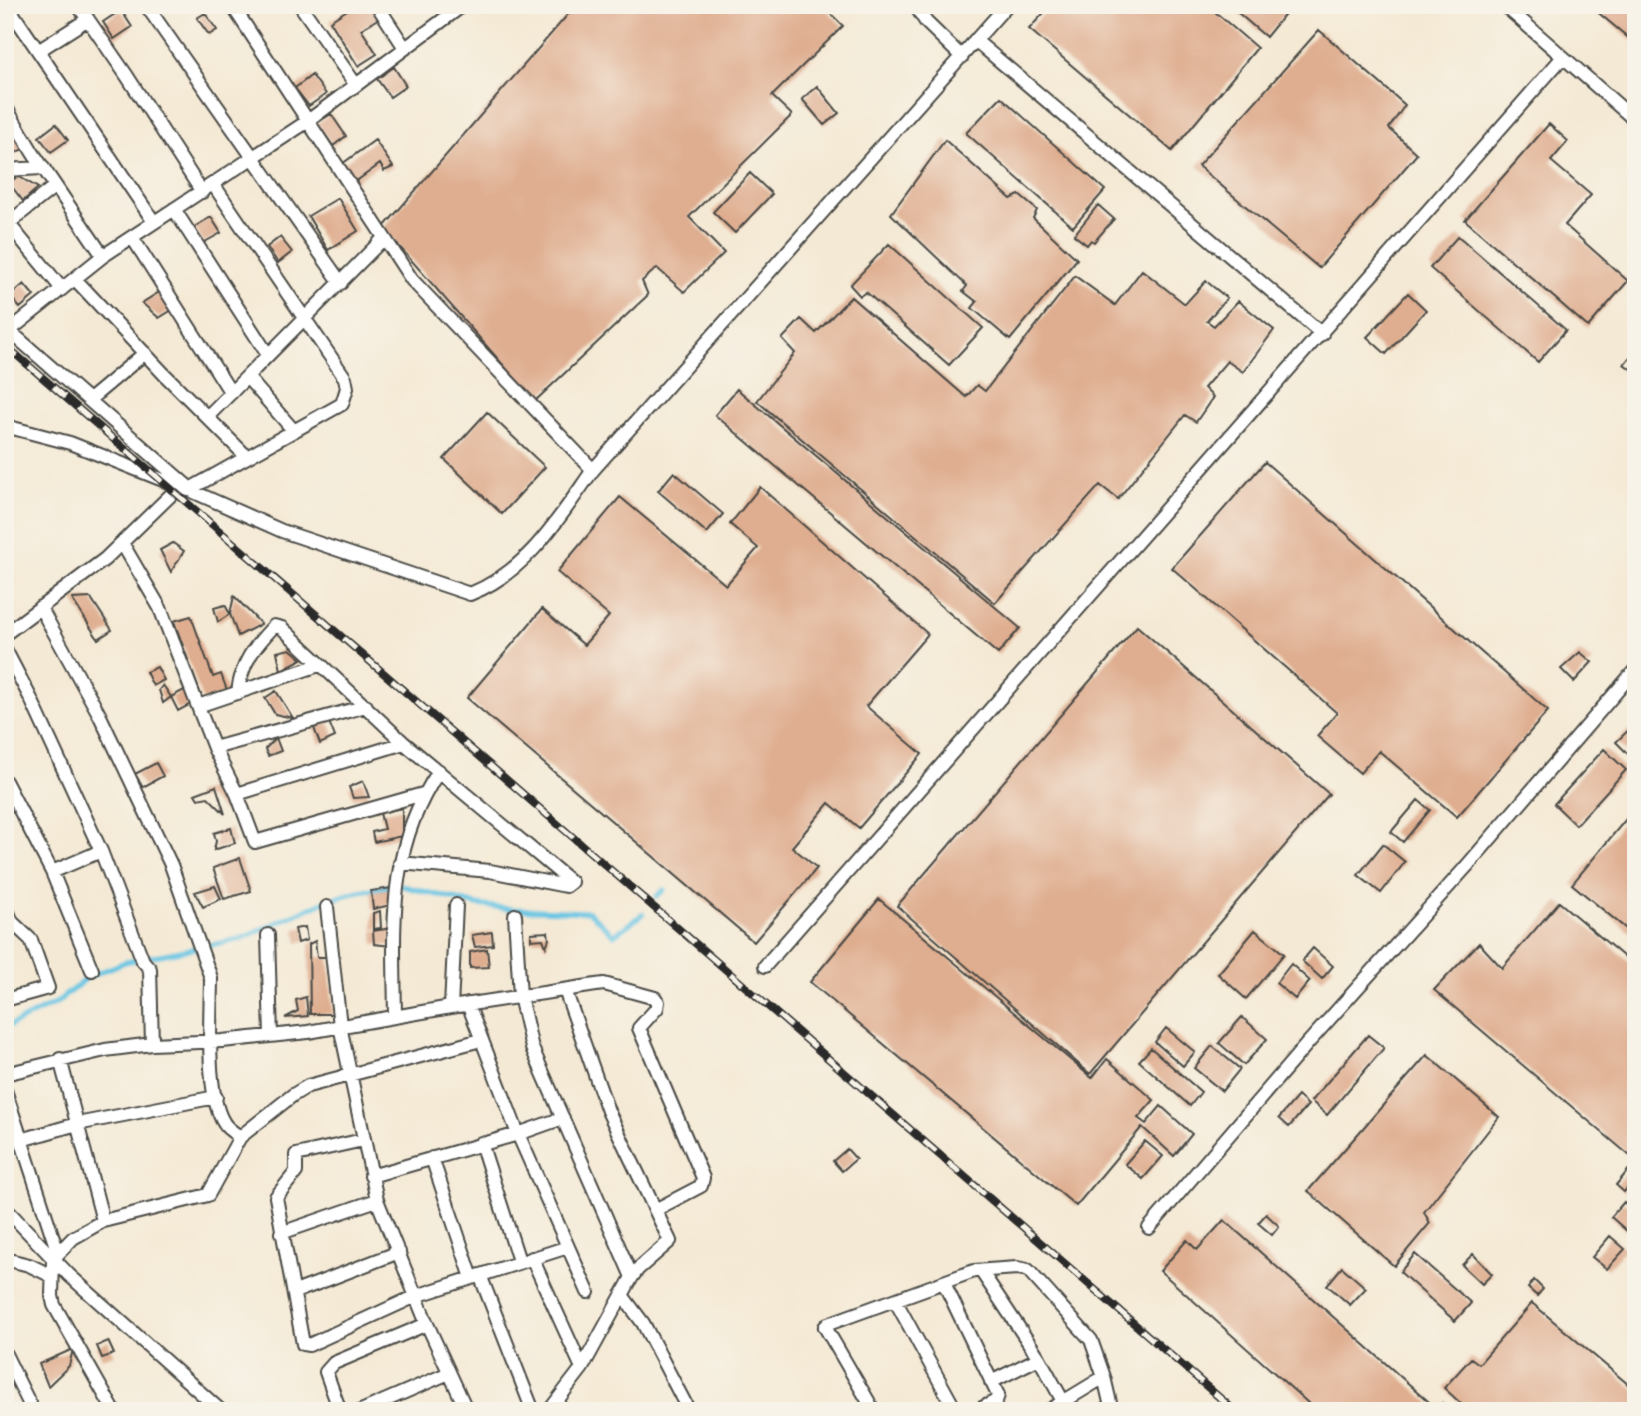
<svg xmlns="http://www.w3.org/2000/svg" width="1641" height="1416" viewBox="0 0 1641 1416" font-family="Cardo,serif">
	<rect width="100%" height="100%" fill="#f7f3e8"/>
	<filter id="ink" filterUnits="userSpaceOnUse"><feTurbulence type="fractalNoise" baseFrequency=".0143" numOctaves="2"/><feDisplacementMap in="SourceGraphic" scale="14" xChannelSelector="R" yChannelSelector="G"/><feConvolveMatrix kernelMatrix="1 2 1 2 8 2 1 2 1" color-interpolation-filters="sRGB"/></filter>
	<filter id="wash" filterUnits="userSpaceOnUse"><feTurbulence type="fractalNoise" baseFrequency=".00686" numOctaves="4" result="noise"/><feDisplacementMap in="SourceGraphic" scale="28" xChannelSelector="R" yChannelSelector="G"/><feGaussianBlur stdDeviation="1.57" result="paint"/><feColorMatrix in="noise" values="0 0 0 0 0 0 0 0 0 0 0 0 0 0 0 0 0 1.4 0 .05"/><feComposite in="paint" operator="in"/></filter>
	<g filter="url(#wash)">
		<rect width="100%" height="100%" fill="#f4e9d4"/>
		<g fill="none" stroke-linecap="round" stroke-linejoin="round">
			<path stroke="#66c5e4" stroke-width="5" d="M657,896L664,890
				M5,1028L56,1003L88,977L125,962L240,939L323,902L359,891L399,885L477,905L512,909L589,912L614,935L643,914"/>
		</g>
		<g id="blocks">
			<path fill="#dfad8f" d="M355,5H374L381,17L361,29L377,54L358,66L330,21Z
				M576,5H822L843,26L772,96L792,115L689,217L724,253L684,292L657,268L642,281L648,295L535,401L383,228Z
				M1051,5H1207L1257,48L1172,151L1029,29Z
				M1229,5H1292L1266,37Z
				M1589,5H1636V44Z
				M121,10L132,27L114,39L103,22Z
				M205,13L217,30L209,35L197,18Z
				M1319,30L1405,105L1389,128L1417,154L1319,268L1198,166Z
				M394,67L406,86L390,97L377,79Z
				M312,75L326,94L309,106L295,88Z
				M817,86L839,113L824,125L802,99Z
				M1001,97L1105,190L1073,227L966,133Z
				M331,114L346,136L333,146L317,123Z
				M56,124L68,140L51,152L39,137Z
				M1549,124L1568,141L1551,161L1591,195L1565,225L1628,281L1588,327L1465,220Z
				M15,127L27,146L11,156L5,152V133Z
				M375,140L393,167L384,171L380,164L355,182L342,164Z
				M945,140L1011,199L1019,195L1037,210L1033,218L1077,259L1010,340L972,308L977,302L963,291L967,286L891,214Z
				M750,173L772,194L735,233L713,212Z
				M18,176L38,188L23,201L9,183Z
				M338,198L358,231L328,250L308,216Z
				M1098,205L1114,219L1094,242L1091,240L1087,245L1074,235Z
				M211,217L221,233L203,243L194,227Z
				M1458,236L1566,330L1538,362L1430,268Z
				M280,237L292,252L278,263L267,247Z
				M889,244L983,328L949,365L866,292L860,296L850,285Z
				M1142,270L1185,304L1206,281L1227,298L1207,321L1214,326L1238,301L1274,330L1243,372L1227,361L1204,388L1213,397L1196,422L1185,415L1118,499L1100,485L995,603L757,401L795,353L782,339L801,319L816,333L851,297L966,397L977,385L985,391L1075,276L1115,305Z
				M24,284L34,296L20,308L10,296Z
				M161,291L172,310L159,318L142,303Z
				M1408,293L1426,310L1386,354L1367,337Z
				M1636,350V373L1624,364Z
				M737,389L1020,628L998,654L715,415Z
				M487,412L545,467L502,514L444,459Z
				M1265,462L1548,711L1457,817L1379,751L1360,773L1317,736L1337,713L1172,568Z
				M674,472L723,514L707,533L658,491Z
				M760,487L928,634L866,706L922,754L859,828L829,803L792,847L817,868L754,942L467,698L542,609L584,645L609,616L557,572L620,497L726,585L758,548L730,524Z
				M173,543L184,551L171,572L160,550Z
				M234,596L261,624L238,636L230,614Z
				M91,598L112,630L98,639L72,599Z
				M225,605L230,614L218,622L214,608Z
				M191,616L213,677L221,674L228,693L203,701L174,621Z
				M1137,626L1329,794L1090,1074L897,906Z
				M290,649L302,659L281,670L277,652Z
				M1580,652L1592,662L1574,682L1561,669Z
				M157,667L164,680L153,686L146,672Z
				M163,685L171,697L190,687L191,704L178,711L171,697L163,703L159,690Z
				M276,691L293,718L275,714L265,698Z
				M329,722L335,737L320,744L314,728Z
				M1636,723V762L1616,742Z
				M276,738L281,751L268,756L265,749Z
				M1604,749L1626,770L1576,825L1554,804Z
				M156,763L163,776L143,787L135,774Z
				M363,781L369,797L353,798L349,787Z
				M216,786L225,814L208,797L198,799L195,794Z
				M1418,800L1430,810L1403,842L1391,832Z
				M1636,807V937L1572,884Z
				M402,808V836L374,842L372,832L384,829L380,813Z
				M231,828L235,843L214,850L216,841L214,833Z
				M1383,844L1405,862L1381,893L1358,875Z
				M240,858L251,891L224,899L213,868Z
				M215,886L221,899L203,907L195,892Z
				M392,888L391,905L373,909L371,891Z
				M879,899L1092,1078L1107,1059L1154,1100L1138,1118L1146,1124L1161,1106L1192,1134L1174,1156L1142,1127L1076,1206L810,982Z
				M1559,902L1636,967V1150L1630,1156L1434,990L1479,943L1502,968Z
				M380,911L381,928L373,929V913Z
				M305,927L307,940L298,943L295,929Z
				M392,928L391,946L374,944L373,931Z
				M1255,930L1284,954L1246,999L1218,974Z
				M492,932L493,945L475,947L472,935Z
				M548,932L549,939L546,947L543,939L531,940V933Z
				M315,941L317,957H329L333,1014H310L309,944Z
				M1313,948L1333,966L1322,979L1302,961Z
				M487,949L489,967L470,968V952Z
				M1291,964L1310,981L1295,999L1276,983Z
				M306,997L308,1016L285,1018L298,1011L296,1000Z
				M1242,1017L1267,1039L1244,1065L1219,1043Z
				M1166,1028L1195,1052L1183,1066L1155,1042Z
				M1368,1035L1384,1048L1327,1115L1311,1101Z
				M1212,1046L1240,1069L1222,1091L1194,1068Z
				M1151,1048L1201,1092L1190,1106L1139,1061Z
				M1427,1055L1499,1117L1424,1212L1430,1223L1394,1266L1308,1191Z
				M1298,1096L1308,1105L1289,1127L1279,1118Z
				M1145,1141L1163,1156L1143,1179L1125,1164Z
				M847,1149L856,1159L842,1171L833,1161Z
				M1631,1167L1636,1171V1177L1624,1192L1616,1185Z
				M1624,1202L1636,1212V1223L1628,1232L1611,1217Z
				M1266,1214L1279,1226L1272,1235L1258,1223Z
				M1224,1220L1437,1409L1442,1403L1451,1411H1317L1160,1271L1187,1240L1197,1250Z
				M1610,1236L1625,1249L1607,1269L1592,1257Z
				M1415,1254L1471,1303L1455,1321L1400,1272Z
				M1473,1254L1492,1274L1482,1284L1462,1265Z
				M1342,1267L1366,1288L1350,1305L1327,1285Z
				M1534,1280L1543,1289L1537,1296L1528,1288Z
				M1532,1303L1636,1391V1411H1469L1444,1388L1471,1358L1479,1364Z
				M108,1341L114,1354L102,1358L97,1346Z
				M73,1349L69,1366L48,1386L39,1364Z"/>
		</g>
	</g>
	<g filter="url(#ink)">
		<use href="#blocks" fill-opacity="0" stroke="#494844" stroke-width="2"/>
		<g fill="none" stroke-linecap="round" stroke-linejoin="round">
			<g stroke="#494844" stroke-width="16">
				<path id="minor" d="M7,5L154,222
					M78,5L127,76L202,192
					M146,5L341,283
					M232,5L412,280L593,470
					M300,5L356,85
					M377,5L405,48
					M915,5L926,22L962,57
					M1504,5L1636,121
					M975,40L1322,334
					M38,51L88,19
					M5,106L33,153L103,256
					M5,170L43,168
					M174,209L268,355
					M8,223L62,289
					M5,226L55,186
					M132,237L231,393
					M75,279L164,374L247,457
					M5,327L194,492L282,531L470,594C527,572 559,518 593,470L1007,5
					M9,331L103,256L308,121L463,5
					M247,377L294,431
					M89,400L145,353
					M208,416L384,238
					M5,426L70,443L188,490L342,404L347,388L345,378L213,184
					M122,543L160,608L214,748L237,794L255,842L423,794
					M40,607L99,714L171,865L211,978C211,1012 204,1102 227,1127C231,1131 236,1134 240,1137
					M5,634L105,559L179,487
					M5,649L31,699L101,851L143,961L150,969L152,1044
					M238,693C241,663 254,647 274,626L282,628L404,743L571,882L566,886L490,871L400,863
					M198,706L319,665
					M214,748L366,706
					M5,781L52,872L92,970
					M237,794L404,743
					M52,872L101,851
					M5,905L12,922L31,940L48,988L5,1000
					M327,907L340,1026L377,1200L427,1324L467,1411
					M515,915L520,996L532,1048L632,1277
					M268,935L271,1036
					M765,966L1562,58
					M468,1004L518,1134L588,1292
					M451,1007L456,905
					M395,1017C394,927 386,850 439,771
					M60,1059L103,1221
					M5,1074L105,1050L152,1044L222,1041L308,1032L451,1007L596,985L604,984L655,998L658,1002L657,1008L639,1028L703,1178L701,1186L655,1210
					M5,1090L58,1253
					M21,1140L77,1124L216,1097
					M363,1140L296,1155V1172L276,1197L303,1344L309,1345L416,1296L568,1247
					M481,1143L519,1261
					M432,1158L472,1278
					M371,1176L518,1134L563,1118
					M5,1208L69,1275L221,1411
					M1149,1228L1307,1044L1466,867L1636,669
					M281,1233L377,1200
					M532,1258L582,1368
					M5,1259L29,1265L52,1276
					M981,1271L1039,1358L1064,1403
					M480,1275L533,1411
					M944,1283L998,1395L996,1401L976,1411
					M295,1292L399,1252
					M622,1295L643,1323L689,1411
					M895,1300L956,1411
					M5,1354L33,1411
					M991,1382L1039,1358
					M114,1411L54,1305L52,1296L53,1259L73,1238L103,1221L208,1195L240,1137L293,1095L308,1086L481,1040
					M340,1411L326,1372L334,1363L427,1324
					M361,1411L449,1373
					M549,1411L582,1368L632,1277L638,1269L670,1241L608,1111L565,990
					M874,1411L825,1327L828,1324L974,1271L1017,1268L1028,1270L1091,1340L1104,1377L1112,1411
					M1048,1411L1104,1377"/>
			</g>
			<use href="#minor" stroke="#fff" stroke-width="12"/>
			<g stroke="#2b2b2b" stroke-width="8">
				<path id="rail" d="M5,345L1235,1411"/>
			</g>
			<use href="#rail" stroke="#f7f3e8" stroke-width="5" stroke-dasharray="16" stroke-linecap="butt"/>
		</g>
	</g>
	<rect width="1641" height="1416" fill="none" stroke="#f7f3e8" stroke-width="28"/>
</svg>
